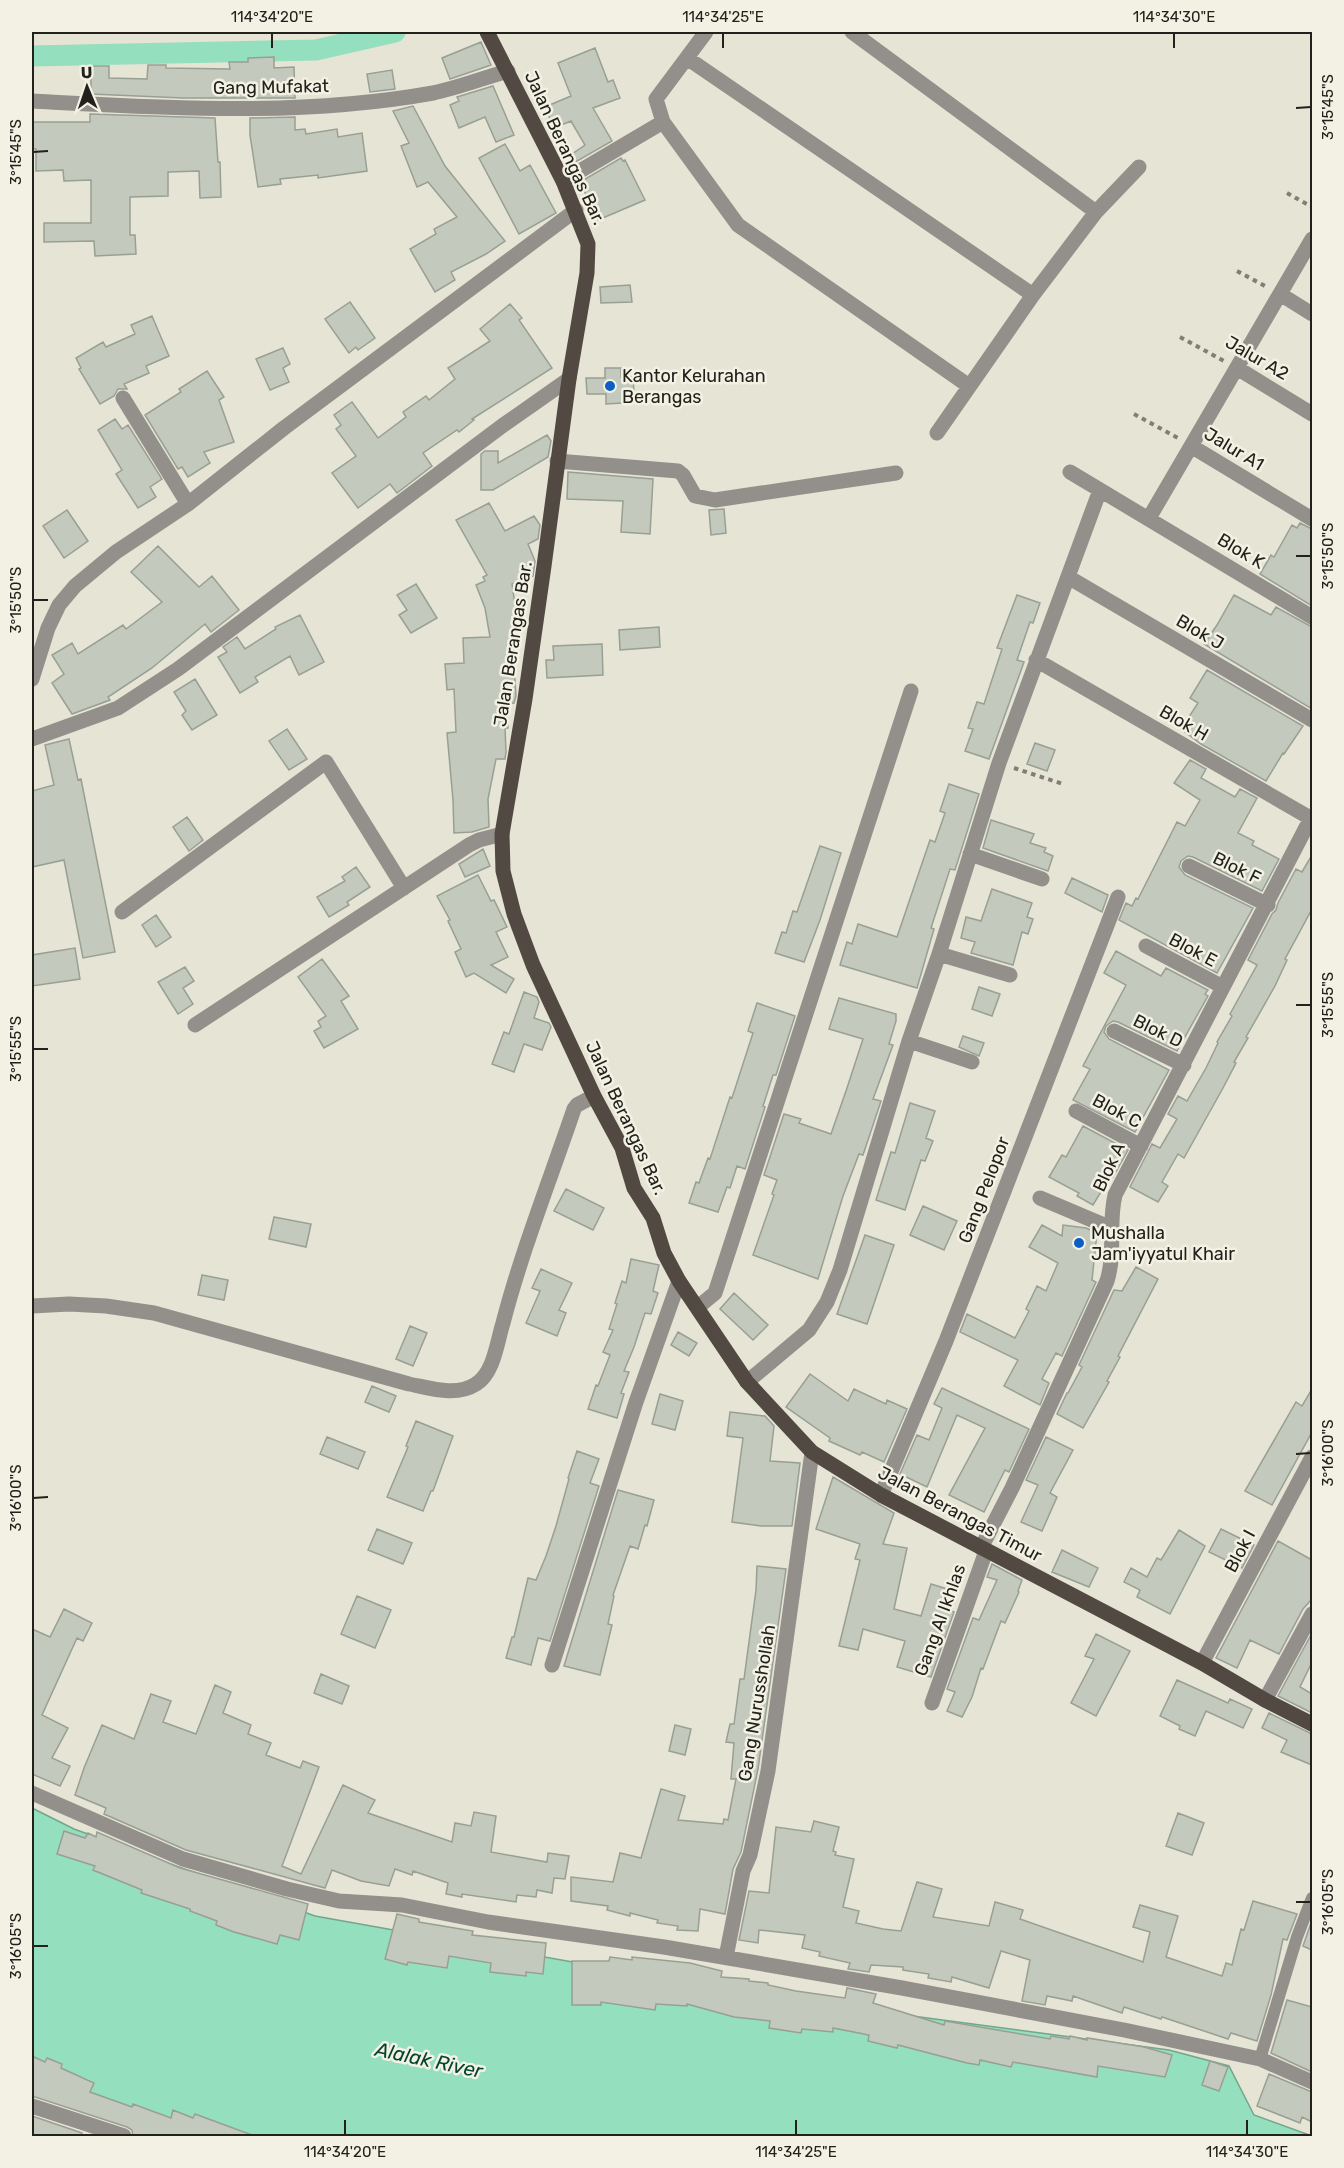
<svg xmlns="http://www.w3.org/2000/svg" width="1344" height="2168" viewBox="0 0 1344 2168" font-family="Rubik,sans-serif">
	<rect width="100%" height="100%" fill="#e6e4d5"/>
	<path fill="#94dfbd" stroke="#72a68d" stroke-width="1.5" d="M32,1808L74,1829L315,1916L769,1997L1169,2050L1229,2066L1254,2115L1312,2136H188L32,2085Z"/>
	<g fill="none" stroke-linecap="round" stroke-linejoin="round">
		<path stroke="#94dfbd" stroke-width="21" d="M32,56L316,50L395,32"/>
	</g>
	<path fill="#c3cabd" stroke="#989f93" stroke-width="1.5" d="M481,42L491,65L450,79L442,58Z
		M595,48L608,82L613,80L620,98L593,108L612,141L572,164L569,156L585,145L571,121L554,128L545,107L571,96L558,63Z
		M274,57V68L294,67L295,98H183L91,94V66H109V78L147,79L148,65H166V68L230,69L229,62H248V58Z
		M392,70L395,89L370,92L367,74Z
		M493,86L514,135L496,142L485,117L459,128L450,105L459,101L457,97Z
		M413,106L445,166L505,241L486,254L451,272L455,280L435,292L410,249L436,234L434,229L457,217L428,182L417,187L401,146L409,143L393,111Z
		M90,114L215,118L218,162H220L221,197L200,198L199,171L168,172V196L130,197V235H135L136,254L95,256L94,241L44,242V223H91V180L64,181L63,170L36,171V149H32V122H90Z
		M295,117V130L305,129L306,134L337,129L338,137L362,133L367,171L318,178V175L280,179L281,184L258,187L250,135V118Z
		M505,144L520,171L530,165L556,213L519,234L479,158Z
		M621,158L623,161L625,160L645,200L598,220L580,182Z
		M630,285L632,302L601,303L600,287Z
		M350,302L375,338L358,350L356,347L349,353L325,319Z
		M510,304L522,318L519,320L552,368L472,419L474,420L459,432L457,430L423,453L432,466L397,493L390,484L358,508L332,473L356,456L336,429L341,425L334,415L352,402L378,438L406,417L403,412L426,396L429,400L455,379L448,368L490,341L480,329Z
		M152,316L169,356L146,366L149,373L124,384L127,389H118L114,396L100,404L79,369L81,368L76,358L103,342L106,347L135,334L131,325Z
		M283,348L290,364L283,368L289,382L270,390L256,359Z
		M605,368H621V377H633L634,393L622,394V403L606,404V394H587L586,378H605Z
		M207,371L224,397L219,400L234,442L204,452L210,463L188,477L182,467L178,469L145,415L181,392L179,389Z
		M115,419L122,429L128,425L162,479L150,487L156,497L138,508L116,474L122,470L98,430Z
		M547,435L551,441L548,457L493,490H481V454L485,451H498V463Z
		M568,472L653,479L650,534L621,532L623,501L567,499Z
		M489,503L505,531L534,516L540,525L538,539L528,544L535,561L533,576L512,584L517,618L514,619L516,650H513L516,696L514,703L507,704L508,728H505L506,752L505,759H496L488,799L489,827L472,832L454,833L453,800L447,733L456,732L454,689L447,690L445,664L464,663L463,638L490,637L485,608L476,585L485,581L483,577L487,575L456,520Z
		M724,509L726,533L711,535L709,510Z
		M67,510L88,541L64,558L43,526Z
		M1300,523L1312,529V606L1260,574L1271,555L1274,557L1292,525L1297,528Z
		M158,546L199,587L212,576L239,610L211,632L205,624L152,668L108,697L110,700L72,714L52,683L64,674L52,655L72,643L78,654L123,625L126,629L162,602L131,572Z
		M416,584L437,618L411,633L399,615L407,610L397,595Z
		M1017,595L1040,603L1033,623L1030,622L1017,660L1024,662L989,759L965,751L973,729L968,728L977,702L984,704L1002,649L997,648Z
		M1234,595L1271,615L1276,607L1312,627V709L1204,644L1217,625Z
		M300,615L324,662L299,675L290,656L255,677L258,682L240,693L218,657L227,652L223,647L237,637L245,649L276,629L275,627Z
		M659,627L660,647L620,650L619,630Z
		M602,644L603,675L547,678L546,660H554L553,646Z
		M1207,670L1303,726L1284,754L1283,753L1266,781L1201,744L1181,729L1198,703L1190,698Z
		M195,679L217,715L192,730L182,715L186,711L174,692Z
		M287,729L307,759L289,770L269,741Z
		M69,739L78,780L81,779L115,952L83,958L64,860L32,867V791L54,785L45,745Z
		M1035,743L1055,750L1047,771L1027,764Z
		M1190,760L1206,769L1201,778L1235,797L1240,789L1257,798L1238,833L1254,841L1252,845L1279,859L1262,891L1193,857L1188,856L1181,861L1179,867L1185,875L1253,908L1217,973L1119,920L1126,903L1132,906L1136,898L1138,899L1177,822L1185,826L1200,800L1174,783Z
		M949,784L979,794L955,870L950,869L931,928L934,929L917,988L840,965L847,942L852,944L858,924L897,937L930,840L935,842L945,813L940,811Z
		M187,817L203,840L189,851L173,827Z
		M991,820L1034,834L1030,843L1046,848L1044,852L1053,856L1048,871L983,848Z
		M820,846L841,853L820,920L804,962L775,953L782,932L786,933L793,911L797,912Z
		M483,849L490,866L465,877L459,864Z
		M1312,855V909L1285,959L1287,960L1275,986L1246,1037L1248,1038L1234,1062L1236,1063L1223,1088L1184,1158L1178,1154L1162,1182L1168,1186L1158,1202L1130,1187L1152,1144L1160,1148L1177,1119L1168,1114L1178,1096L1187,1101L1206,1068L1218,1043L1217,1042L1232,1016L1230,1014L1257,965L1248,960L1272,914L1276,910L1278,903L1296,869L1302,872Z
		M356,867L370,887L347,902L349,905L329,917L317,897L345,881L342,877Z
		M478,875L491,901L494,900L507,927L496,932L508,957L491,965L514,979L506,993L474,973L466,977L455,952L461,949L448,921L450,920L437,896Z
		M1072,878L1108,895L1102,912L1065,893Z
		M992,889L1032,903L1027,917L1033,919L1028,934L1022,932L1013,965L971,953L975,942L961,938L966,917L981,921Z
		M156,915L171,937L156,947L142,925Z
		M75,948L80,979L32,986V955Z
		M1116,951L1161,976L1166,968L1208,990L1205,994L1208,996L1177,1051L1118,1022L1113,1021L1106,1026L1104,1032L1109,1039L1169,1070L1135,1132L1073,1100L1090,1069L1083,1066L1126,985L1104,973Z
		M322,959L349,996L341,1001L358,1029L324,1048L314,1031L321,1027L318,1021L326,1016L298,977Z
		M185,967L194,981L183,988L193,1004L178,1014L158,982Z
		M979,987L1000,994L992,1016L972,1009Z
		M524,992L537,997L539,1002L534,1018L549,1023L551,1027L542,1050L524,1044L514,1072L492,1064L504,1032L509,1034Z
		M839,998L896,1014V1021L889,1044L893,1045L873,1099L881,1101L863,1155L859,1154L843,1196L818,1279L753,1255L774,1195L772,1194L777,1180L764,1175L784,1114L801,1119L799,1123L831,1134L847,1088L863,1039L829,1029Z
		M757,1003L795,1016L776,1075H773L763,1106L765,1107L745,1169L737,1166L730,1188L727,1187L718,1212L689,1203L696,1182L699,1183L708,1158L710,1159L730,1097L732,1098L753,1033L748,1031Z
		M963,1036L984,1043L979,1056L959,1047Z
		M910,1103L935,1111L926,1138L933,1141L925,1161L921,1160L905,1210L876,1200L891,1152L895,1153Z
		M1083,1126L1128,1150L1113,1177H1110L1093,1205L1077,1196L1079,1193L1049,1177L1062,1155L1066,1157Z
		M566,1189L604,1208L593,1230L554,1211Z
		M923,1206L957,1221L944,1250L910,1235Z
		M274,1217L311,1224L306,1247L269,1239Z
		M1042,1225L1062,1236L1063,1225L1086,1228L1097,1233L1092,1280L1096,1282L1062,1356L1056,1353L1042,1379L1049,1383L1040,1405L1004,1386L1018,1360L960,1332L967,1314L1015,1338L1029,1311L1026,1309L1037,1286L1046,1291L1058,1263L1029,1247Z
		M865,1235L894,1245L867,1324L837,1314Z
		M631,1259L659,1265L653,1291L658,1293L651,1314L645,1313L634,1347L624,1371L629,1372L621,1393L624,1394L617,1418L588,1409L596,1385L598,1386L610,1355L603,1352L613,1330L609,1329L617,1304L615,1303L622,1281L626,1283Z
		M1136,1267L1158,1279L1118,1356L1120,1357L1107,1381L1109,1382L1083,1428L1057,1414L1067,1393H1068L1082,1367L1079,1365L1114,1290L1122,1291Z
		M541,1269L572,1283L559,1310L566,1313L557,1336L526,1323L540,1291L532,1288Z
		M202,1275L228,1280L224,1300L198,1295Z
		M734,1293L768,1325L753,1340L720,1309Z
		M410,1326L427,1333L413,1366L396,1359Z
		M678,1332L697,1343L689,1356L671,1345Z
		M810,1374L848,1401L854,1389L886,1404L887,1400L907,1409L884,1462L862,1452L860,1455L829,1441L830,1438L786,1407Z
		M372,1386L396,1396L389,1412L365,1402Z
		M942,1388L1029,1429L1009,1472L1005,1470L984,1512L949,1495L985,1428L957,1415L927,1487L900,1474L917,1435L929,1440L942,1408L934,1404Z
		M1312,1389V1432L1272,1505L1245,1491L1296,1402L1302,1406Z
		M660,1394L683,1401L675,1430L652,1424Z
		M730,1412L765,1416L774,1426L770,1461L800,1463L792,1526H761L732,1522L743,1438L727,1436Z
		M416,1421L453,1436L433,1491H431L423,1511L387,1497L408,1447L406,1446Z
		M327,1437L365,1452L358,1469L320,1454Z
		M1046,1437L1073,1450L1050,1493L1057,1497L1042,1531L1021,1522L1038,1485L1026,1480Z
		M577,1451L599,1459L590,1483L599,1486L550,1641L538,1638L531,1665L506,1658L512,1637H514L528,1578L536,1580L546,1556L556,1526L569,1479L568,1478Z
		M833,1477L894,1513L883,1544L907,1548L894,1609L921,1616L931,1584L957,1592L951,1611L954,1612L931,1677L897,1667L905,1641L863,1629L858,1650L839,1646L860,1560L855,1559L860,1544L816,1529Z
		M618,1490L654,1500L647,1526L645,1525L638,1549L630,1546L613,1595L614,1596L608,1624L612,1625L600,1675L564,1666Z
		M377,1529L412,1543L403,1564L368,1550Z
		M1221,1529L1254,1545L1242,1568L1209,1552Z
		M1179,1530L1205,1546L1170,1614L1137,1597L1140,1590L1124,1582L1131,1568L1147,1577L1157,1558L1161,1560Z
		M1278,1541L1312,1560V1599L1303,1609L1279,1654L1250,1640L1237,1668L1216,1658Z
		M1062,1550L1098,1568L1089,1587L1052,1572Z
		M992,1564L1022,1580L1018,1591L1019,1592L1005,1623L1001,1621L983,1669L981,1668L972,1697L962,1717L947,1711L955,1692L947,1689L973,1618L979,1620L997,1580L987,1577Z
		M757,1566L786,1569L758,1769L741,1852L733,1869L725,1914L700,1909L698,1931L677,1930L678,1926L657,1923L658,1920L630,1913V1916L607,1910L608,1906L571,1901V1877L613,1882L620,1853L641,1858L661,1789L685,1796L678,1820L723,1824L724,1819L728,1820L736,1779H731L734,1743L726,1742L730,1724H734L740,1679H744L756,1590Z
		M357,1596L391,1610L375,1648L341,1634Z
		M64,1609L92,1623L83,1641L77,1638L42,1715L68,1728L52,1758L70,1766L60,1786L32,1774V1629L50,1637Z
		M1312,1633V1662L1300,1687L1312,1694V1713L1278,1696Z
		M1096,1634L1130,1651L1096,1716L1071,1703L1094,1659L1085,1656Z
		M321,1674L349,1686L342,1704L314,1693Z
		M1177,1680L1228,1703L1230,1699L1252,1709L1243,1728L1206,1711L1195,1736L1179,1729L1180,1726L1160,1716Z
		M215,1685L231,1692L223,1713L251,1725L248,1734L271,1743L266,1755L300,1768L303,1761L319,1767L282,1866L301,1874L343,1785L375,1800L368,1813L452,1842L455,1823L471,1826L474,1812L496,1816L491,1852L547,1862L548,1853L569,1856L565,1879L554,1878L552,1893L537,1890L536,1897L517,1895L516,1902L462,1894V1897L446,1894L448,1883L413,1871L412,1875L395,1869L389,1886L361,1881L332,1870L325,1888L186,1850L104,1814L106,1808L75,1795L84,1768L102,1725L134,1739L151,1694L171,1701L163,1722L196,1734Z
		M1269,1713L1312,1734V1765L1281,1752L1287,1740L1262,1728Z
		M675,1725L691,1729L685,1755L669,1751Z
		M1178,1813L1204,1823L1192,1855L1166,1846Z
		M814,1821L839,1827L833,1851L836,1852L835,1855L854,1859L843,1907L859,1911L856,1923L883,1929L901,1931L917,1882L942,1889L933,1917L989,1926L995,1902L1023,1910L1020,1919L1143,1962L1150,1932L1133,1927L1140,1905L1178,1916L1166,1957L1222,1976L1226,1963L1232,1965L1241,1929L1244,1930L1253,1901L1297,1914L1287,1940L1283,1939L1271,1995L1257,2041L1231,2033L1228,2039L1162,2017L1161,2019L1124,2007L1122,2013L1073,1996L1072,2001L1047,1996L1045,2005L1022,2001L1030,1960L1001,1951L989,1988L952,1977L951,1982L928,1978L929,1974L903,1970V1967L871,1965L869,1972L848,1969L850,1963L819,1956L820,1952L802,1948L805,1935L759,1930L758,1943L739,1940L749,1891L769,1893L776,1827L811,1832Z
		M64,1831L85,1838L88,1833L96,1837L97,1832L180,1868L308,1904L299,1940L280,1935L277,1944L234,1932L216,1925L217,1921L190,1911V1909L141,1893L142,1890L93,1870L95,1866L57,1854Z
		M397,1914L419,1919V1922L473,1931L472,1935L546,1943L543,1974L526,1972V1976L490,1972L491,1963L449,1956L447,1968L408,1962L407,1965L385,1959Z
		M1312,1920V1950L1303,1946Z
		M610,1957L632,1960V1957L690,1963L722,1971L721,1977L749,1979V1981L768,1983V1985L796,1991L845,1998L847,1988L871,1993L876,1994L873,2003L944,2025L945,2021L1050,2039L1051,2036L1069,2039L1070,2036L1087,2040V2038L1144,2047L1172,2055L1165,2077L1098,2066L1097,2077L1013,2062L1011,2067L980,2060L979,2065L967,2063L898,2045L897,2048L868,2041L869,2035L833,2028V2032L802,2029L801,2033L769,2028L770,2021L734,2017L687,2004V2006L656,2004L655,2010L601,2002V2005H572V1961H609Z
		M1287,2000L1312,2007V2072L1271,2053Z
		M32,2056L45,2062L47,2058L62,2064L61,2068L94,2083L90,2092L132,2107L133,2104L171,2118L173,2110L193,2118L195,2114L252,2135L251,2136H133L132,2130L127,2127L32,2096Z
		M1210,2061L1228,2067L1219,2091L1202,2085Z
		M1269,2074L1312,2092V2122L1302,2117L1300,2123L1257,2106Z
		M32,2116L82,2133L80,2136H32Z"/>
	<g fill="none" stroke-linecap="round" stroke-linejoin="round">
		<path stroke="#807f75" stroke-width="4" stroke-dasharray="4.5 4.5" stroke-linecap="butt" d="M1287,193L1312,207
			M1237,271L1265,286
			M1180,337L1224,361
			M1134,414L1178,438
			M1014,768L1063,784"/>
		<path stroke="#938f8a" stroke-width="12" d="M1260,2059L1297,1937L1312,1898"/>
		<path stroke="#938f8a" stroke-width="15" d="M852,32L1096,212
			M687,58L1033,295
			M32,101C165,108 300,117 433,93C458,88 483,78 508,71
			M663,122L738,225L969,386
			M563,181L663,122L656,99L706,32
			M1280,294L1312,314
			M1237,368L1312,414
			M123,398L188,504
			M937,433L1033,295L1096,212L1139,167
			M1191,446L1312,519
			M557,461L678,471L683,475L695,496L715,500L896,473
			M1070,472L1312,617
			M1149,518L1312,239
			M1068,577L1312,720
			M1036,660L1312,819
			M32,679L48,628L59,605L75,586L116,552L188,504L284,428L576,210
			M32,739L118,708L178,669L502,426L569,379
			M970,854L1042,879
			M1189,866L1268,905
			M122,912L326,762L404,888
			M1146,946L1223,987
			M939,954L1010,975
			M195,1025L469,845L479,840L502,834
			M1114,1031L1184,1065
			M909,1041L972,1062
			M1076,1111L1141,1146
			M1040,1198L1111,1228
			M32,1306L69,1304L106,1306L154,1313L409,1384C430,1388 456,1397 476,1384C494,1373 497,1342 503,1323C522,1250 550,1180 574,1109L577,1105L594,1096
			M698,1307L715,1293L911,691
			M747,1382L809,1330L827,1302L840,1270L909,1041L939,954L999,763L1100,490
			M881,1495L946,1341L1118,897
			M981,1548L1012,1488L1107,1281C1116,1252 1108,1224 1115,1195L1312,816
			M1202,1663L1312,1457
			M552,1665L636,1402L679,1281
			M1265,1700L1312,1614
			M932,1703L986,1551
			M32,1793L183,1859L287,1889L339,1901L402,1905L488,1922L664,1947L902,1988L1124,2030L1260,2059L1312,2082
			M726,1957L743,1871L750,1855L768,1771L812,1452"/>
		<path stroke="#938f8a" stroke-width="15" d="M32,2106L124,2136"/>
		<path stroke="#524a42" stroke-width="15" d="M487,32L563,181L588,244L587,273L569,379L544,566L525,699L502,834L503,871L514,914L533,965L594,1096L622,1148L634,1188L653,1218L664,1253L679,1281L747,1382L812,1452L881,1495L1202,1663L1265,1700L1312,1724"/>
	</g>
	<path fill="none" stroke="#22211c" stroke-width="2" d="M272,33V48M723,33V48M1174,33V48M1296,108L1311,107M33,152L48,151M1296,556H1311M33,600H48M1296,1005H1311M33,1049H48M1296,1454L1311,1453M33,1498L48,1497M1296,1902H1311M33,1946H48M345,2120V2135M796,2120V2135M1247,2120V2135"/>
	<g fill="#0d5dc7" stroke="#f3f1e3" stroke-width="2">
		<circle cx="610" cy="386" r="6"/>
		<circle cx="1079" cy="1243" r="6"/>
	</g>
	<g text-anchor="middle" stroke-width="5" stroke-linejoin="round" paint-order="stroke">
		<g font-size="18" fill="#22211c" stroke="#f3f1e3">
			<text transform="translate(271 87) rotate(-1)" y="6">Gang Mufakat</text>
			<text transform="translate(565 148) rotate(65)" y="6">Jalan Berangas Bar.</text>
			<text transform="translate(1257 358) rotate(30)" y="6">Jalur A2</text>
			<text transform="translate(1234 449) rotate(31)" y="6">Jalur A1</text>
			<text transform="translate(1241 551) rotate(31)" y="6">Blok K</text>
			<text transform="translate(1200 632) rotate(30)" y="6">Blok J</text>
			<text transform="translate(513 644) rotate(-81)" y="6">Jalan Berangas Bar.</text>
			<text transform="translate(1184 723) rotate(30)" y="6">Blok H</text>
			<text transform="translate(1237 868) rotate(26)" y="6">Blok F</text>
			<text transform="translate(1193 950) rotate(28)" y="6">Blok E</text>
			<text transform="translate(1158 1031) rotate(26)" y="6">Blok D</text>
			<text transform="translate(1117 1111) rotate(28)" y="6">Blok C</text>
			<text transform="translate(626 1118) rotate(65)" y="6">Jalan Berangas Bar.</text>
			<text transform="translate(1109 1167) rotate(-65)" y="6">Blok A</text>
			<text transform="translate(984 1190) rotate(-69)" y="6">Gang Pelopor</text>
			<text transform="translate(960 1514) rotate(28)" y="6">Jalan Berangas Timur</text>
			<text transform="translate(1240 1551) rotate(-62)" y="6">Blok I</text>
			<text transform="translate(940 1620) rotate(-70)" y="6">Gang Al Ikhlas</text>
			<text transform="translate(757 1703) rotate(-81)" y="6">Gang Nurusshollah</text>
		</g>
		<g font-size="18" fill="#22211c" stroke="#f3f1e3" text-anchor="start">
			<text x="622" y="382">Kantor Kelurahan<tspan x="622" dy="21">Berangas</tspan></text>
			<text x="1091" y="1239">Mushalla<tspan x="1091" dy="21">Jam'iyyatul Khair</tspan></text>
		</g>
		<g font-size="20" font-style="italic" fill="#02442e" stroke="#f3f1e3">
			<text transform="translate(429 2060) rotate(12)" y="7">Alalak River</text>
		</g>
	</g>
	<rect width="1344" height="2168" fill="none" stroke="#f3f1e3" stroke-width="66"/>
	<g transform="translate(87 87) rotate(358)" stroke="#f3f1e3" stroke-width="4.5" paint-order="stroke">
	<path d="M0-4.5L10 22L0 15L-10 22Z" fill="#22211c"/>
	<text y="-9" font-size="16" font-weight="bold" text-anchor="middle" fill="#22211c">U</text>
	</g>
	<rect x="33" y="33" width="1278" height="2102" fill="none" stroke="#22211c" stroke-width="2"/>
	<g font-size="15" text-anchor="middle" fill="#22211c">
		<text x="272" y="22">114°34'20"E</text>
		<text x="723" y="22">114°34'25"E</text>
		<text x="1174" y="22">114°34'30"E</text>
		<text transform="translate(1328 107) rotate(-90)" y="5">3°15'45"S</text>
		<text transform="translate(16 152) rotate(-90)" y="5">3°15'45"S</text>
		<text transform="translate(1328 556) rotate(-90)" y="5">3°15'50"S</text>
		<text transform="translate(16 600) rotate(-90)" y="5">3°15'50"S</text>
		<text transform="translate(1328 1005) rotate(-90)" y="5">3°15'55"S</text>
		<text transform="translate(16 1049) rotate(-90)" y="5">3°15'55"S</text>
		<text transform="translate(1328 1453) rotate(-90)" y="5">3°16'00"S</text>
		<text transform="translate(16 1498) rotate(-90)" y="5">3°16'00"S</text>
		<text transform="translate(1328 1902) rotate(-90)" y="5">3°16'05"S</text>
		<text transform="translate(16 1946) rotate(-90)" y="5">3°16'05"S</text>
		<text x="345" y="2157">114°34'20"E</text>
		<text x="796" y="2157">114°34'25"E</text>
		<text x="1247" y="2157">114°34'30"E</text>
	</g>
</svg>
